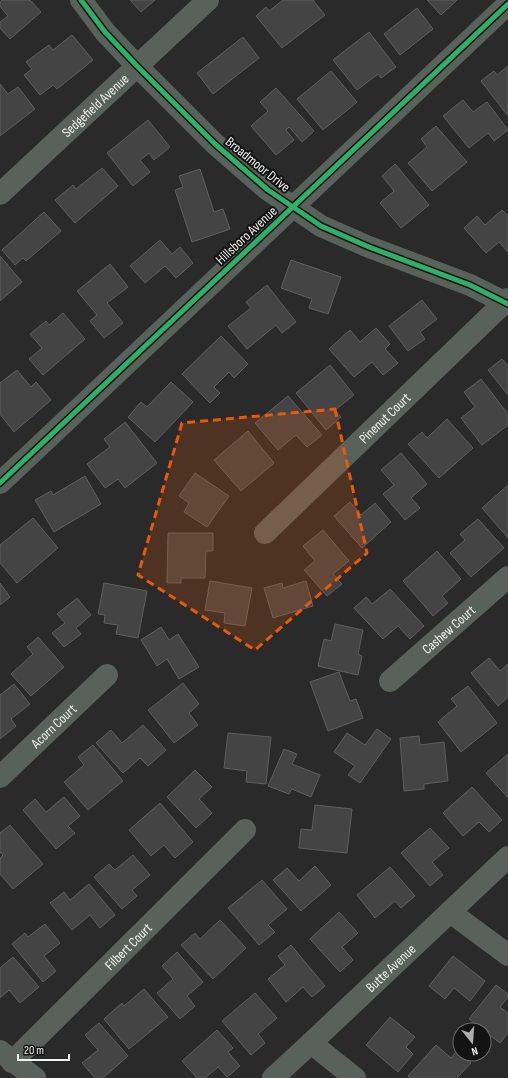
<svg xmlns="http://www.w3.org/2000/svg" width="508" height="1078" viewBox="0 0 508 1078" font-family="'Sofia Sans Condensed',sans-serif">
	<rect width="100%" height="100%" fill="#292a29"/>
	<path fill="#434443" stroke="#5e5f5e" d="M2,0H30L41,12L10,39L0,28V22L8,16L0,6V2Z
		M130,0H155L141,12Z
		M283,0H313L325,15L282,48L256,16L266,7L269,11Z
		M427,0H457L441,15Z
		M417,8L433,29L400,55L384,34Z
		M369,32L396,67L381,78L378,74L357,90L333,60Z
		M72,35L93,60L57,89L53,85L40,95L24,75L32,69L26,62L49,45L53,50Z
		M243,37L259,58L213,94L197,73Z
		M508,66V116L481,81L494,71L497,75Z
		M331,71L357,102L323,130L297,99Z
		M0,84L8,94L18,87L35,109L0,136Z
		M276,88L314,131L302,142L289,127L286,130L294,140L276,155L251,126L268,111L260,102Z
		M463,100L473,112L487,102L508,130L494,141L488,133L469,148L443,116Z
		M148,120L170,147L154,160L149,153L140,160L150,172L133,186L107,153Z
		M436,126L467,162L432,191L408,163L427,147L421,139Z
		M395,164L429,205L401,228L380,203L394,191L382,176Z
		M102,168L118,186L75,223L55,200L73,185L76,189Z
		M200,169L214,212L223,209L230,229L192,242L175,190L183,187L179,176Z
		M502,210L508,216V252L499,242L486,253L464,228L477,216L485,225Z
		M44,212L61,231L26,261L23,258L15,265L2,250Z
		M160,240L172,254L180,247L193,263L176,278L165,266L145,283L130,266Z
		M0,256L22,282L0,301Z
		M291,260L341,277L328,314L309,308L312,299L281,288Z
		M110,264L128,287L107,303L123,323L104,338L90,321L97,315L77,291Z
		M267,285L296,322L282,333L276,325L247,349L228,326L251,308L246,302Z
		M422,300L437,319L420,332L425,339L408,351L389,326Z
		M63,313L85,339L43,375L29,359L42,348L30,334L46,321L49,325Z
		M376,328L390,344L385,349L398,363L383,375L372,362L354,377L329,349L350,330L360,342Z
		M221,336L248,364L234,378L229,372L214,387L220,393L210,403L182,374Z
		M502,359L508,366V395L488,370Z
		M330,365L354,395L335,410L341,417L326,430L296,393Z
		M17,370L31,387L36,382L51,400L14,432L0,414V383Z
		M481,379L508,414V425L482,445L461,418L475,407L464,392Z
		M171,382L193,402L155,442L128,417L141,402L147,407Z
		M288,396L322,435L307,447L296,435L278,450L255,423Z
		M447,419L473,448L439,478L408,444L422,432L427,438Z
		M125,422L157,463L125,488L118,479L105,488L87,464L110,447L104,439Z
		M248,431L274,463L241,491L214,460Z
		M401,453L427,484L411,498L420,508L405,520L383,494L394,485L381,470Z
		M195,473L229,496L207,527L184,512L189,503L179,496Z
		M85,476L101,504L54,532L35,500L51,491L53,495Z
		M508,485V538L482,508Z
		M350,502L361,515L375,503L391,522L362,548L334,516Z
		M33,518L58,548L17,583L0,563V545Z
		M478,519L504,548L471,577L450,553L465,540L460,534Z
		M323,530L349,561L333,574L342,584L327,596L304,570L315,561L303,546Z
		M168,533H213V551H206L205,578H181V583H167Z
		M437,551L461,579L442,596L448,603L433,616L403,581Z
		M210,581L252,588L245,626L224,623L225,613L205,610Z
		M306,581L313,606L273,618L264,588L282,583L283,588Z
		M0,583L10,597L0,605Z
		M104,583L147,591L138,638L116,634L118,625L104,623L105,615L98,614Z
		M390,589L424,626L410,639L398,626L383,639L354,608L366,597L372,604Z
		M77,598L91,615L76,628L81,634L64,647L52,633L65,623L57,614Z
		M335,624L363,630L358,654L362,656L358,675L318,666L324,639L331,641Z
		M161,627L169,640L178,634L199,667L179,679L167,659L157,666L141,640Z
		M38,637L64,667L31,696L11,674L33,654L27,647Z
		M489,658L500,671L508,664V697L498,706L471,673Z
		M339,672L350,701L356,699L363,718L328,731L310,682Z
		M183,683L199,704L189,713L198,725L174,743L148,710Z
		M14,684L30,704L11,719L16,726L0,739V695Z
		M468,686L497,723L461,752L438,722L457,706L451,699Z
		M143,725L166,750L148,766L140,758L123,773L96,743L111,730L122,743Z
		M377,729L391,739L360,783L348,775L355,766L334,752L347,733L365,745Z
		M228,733L271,737L266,784L246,782L247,771L224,768Z
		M419,736L420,745L444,742L448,781L424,784V789L404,791L400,738Z
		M93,745L123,781L88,810L64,782L84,765L78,757Z
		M284,749L297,754L292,764L320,775L311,797L292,789L289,794L268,786Z
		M508,754V798L486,773Z
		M195,770L212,787L199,799L212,813L196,828L167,797Z
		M472,787L502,820L489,832L479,822L463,836L443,813Z
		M64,797L80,816L68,826L75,833L56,849L23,810L35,799L46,812Z
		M160,803L193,842L175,858L164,845L151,856L129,830Z
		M315,805L352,809L347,853L299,848L301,829L312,830Z
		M10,825L43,864L13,889L0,874V858L3,855L0,852V833Z
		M430,828L449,848L432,862L443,875L430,886L401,853Z
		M133,855L150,875L132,890L137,896L122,909L94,877L109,864L115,870Z
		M315,866L331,885L301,911L273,880L287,868L299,881Z
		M390,867L415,896L401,908L395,901L375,918L357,895Z
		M262,880L287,909L268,925L275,932L259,945L228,908Z
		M89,884L115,915L100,928L90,915L72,930L50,903L64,892L70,900Z
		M339,912L358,933L342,947L353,960L340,972L310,939Z
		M220,920L246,948L213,979L181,945L195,933L200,939Z
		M45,924L60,943L44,956L56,971L43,982L12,944L25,933L28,937Z
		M291,945L325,986L312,997L303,987L286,1002L268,979L285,965L278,956Z
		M177,952L203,982L187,996L195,1006L180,1019L157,993L173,979L162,966Z
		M453,956L485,981L470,1001L454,988L445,999L429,986Z
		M13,957L39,987L20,1003L9,990L0,998V968Z
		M496,985L508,994V997L500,1007L508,1013V1033L500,1043L469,1019Z
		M144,989L168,1017L129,1049L104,1019L122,1003L124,1006Z
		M255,993L277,1018L258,1034L265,1043L251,1055L222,1021Z
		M390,1017L415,1037L406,1047L413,1054L398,1072L366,1045Z
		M99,1023L128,1056L103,1078H95L82,1063L98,1050L85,1035Z
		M217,1030L233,1048L228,1052L240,1066L227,1077L218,1067L205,1078H197L182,1061Z
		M436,1045L451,1058L457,1051L471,1063L457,1078H411L408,1076Z"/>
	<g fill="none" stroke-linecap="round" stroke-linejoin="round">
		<g stroke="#59615b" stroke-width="22">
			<path d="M81,0L105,32L137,66L215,144L268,190L321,226L369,247L470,285L508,304"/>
			<path id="s1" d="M0,194L208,0"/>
			<path d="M0,483L508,4"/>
			<path id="s2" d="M265,533L508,299"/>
			<path id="s3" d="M390,681L508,577"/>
			<path id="s4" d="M0,777L107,675"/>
			<path d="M450,912L508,955"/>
			<path d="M311,1043L355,1078"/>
			<path d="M0,1051L35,1078"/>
			<path id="s5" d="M12,1062L245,830"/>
			<path id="s6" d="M273,1078L311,1043L508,857"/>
		</g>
		<g stroke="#121312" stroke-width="8">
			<path id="cycleway" d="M81,0L105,32L137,66L215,144L268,190L321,226L369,247L470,285L508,304
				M0,483L508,4"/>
		</g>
		<use href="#cycleway" stroke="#2db169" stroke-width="5"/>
	</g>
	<path fill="#e8590c" fill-opacity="0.2" stroke="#e8590c" stroke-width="3" stroke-dasharray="8 5" stroke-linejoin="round" d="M335,409L367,553L255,650L138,575L182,423Z"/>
	<g text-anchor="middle" stroke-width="4" stroke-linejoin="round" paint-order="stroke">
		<g font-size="14" fill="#f1f3f1" stroke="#121312">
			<text dy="5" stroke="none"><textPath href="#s1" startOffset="130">Sedgefield Avenue</textPath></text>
			<text transform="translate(258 164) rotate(39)" y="5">Broadmoor Drive</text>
			<text transform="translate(246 235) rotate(-43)" y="5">Hillsboro Avenue</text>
			<text dy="5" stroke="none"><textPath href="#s2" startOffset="166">Pinenut Court</textPath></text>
			<text dy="5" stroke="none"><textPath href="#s3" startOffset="78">Cashew Court</textPath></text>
			<text dy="5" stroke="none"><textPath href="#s4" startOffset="74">Acorn Court</textPath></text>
			<text dy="5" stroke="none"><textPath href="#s5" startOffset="164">Filbert Court</textPath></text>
			<text dy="5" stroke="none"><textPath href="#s6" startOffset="161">Butte Avenue</textPath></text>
		</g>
	</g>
	<g transform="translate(472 1042) rotate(163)"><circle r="19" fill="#121312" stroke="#6b6d6b"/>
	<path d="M0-3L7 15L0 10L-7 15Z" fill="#abadab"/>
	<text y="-6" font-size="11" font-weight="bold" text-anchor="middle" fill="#f1f3f1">N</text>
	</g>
	<path d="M18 1054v6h51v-6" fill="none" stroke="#f1f3f1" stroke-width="2"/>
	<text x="24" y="1054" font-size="12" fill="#f1f3f1" stroke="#121312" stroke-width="3" paint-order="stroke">20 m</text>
</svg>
